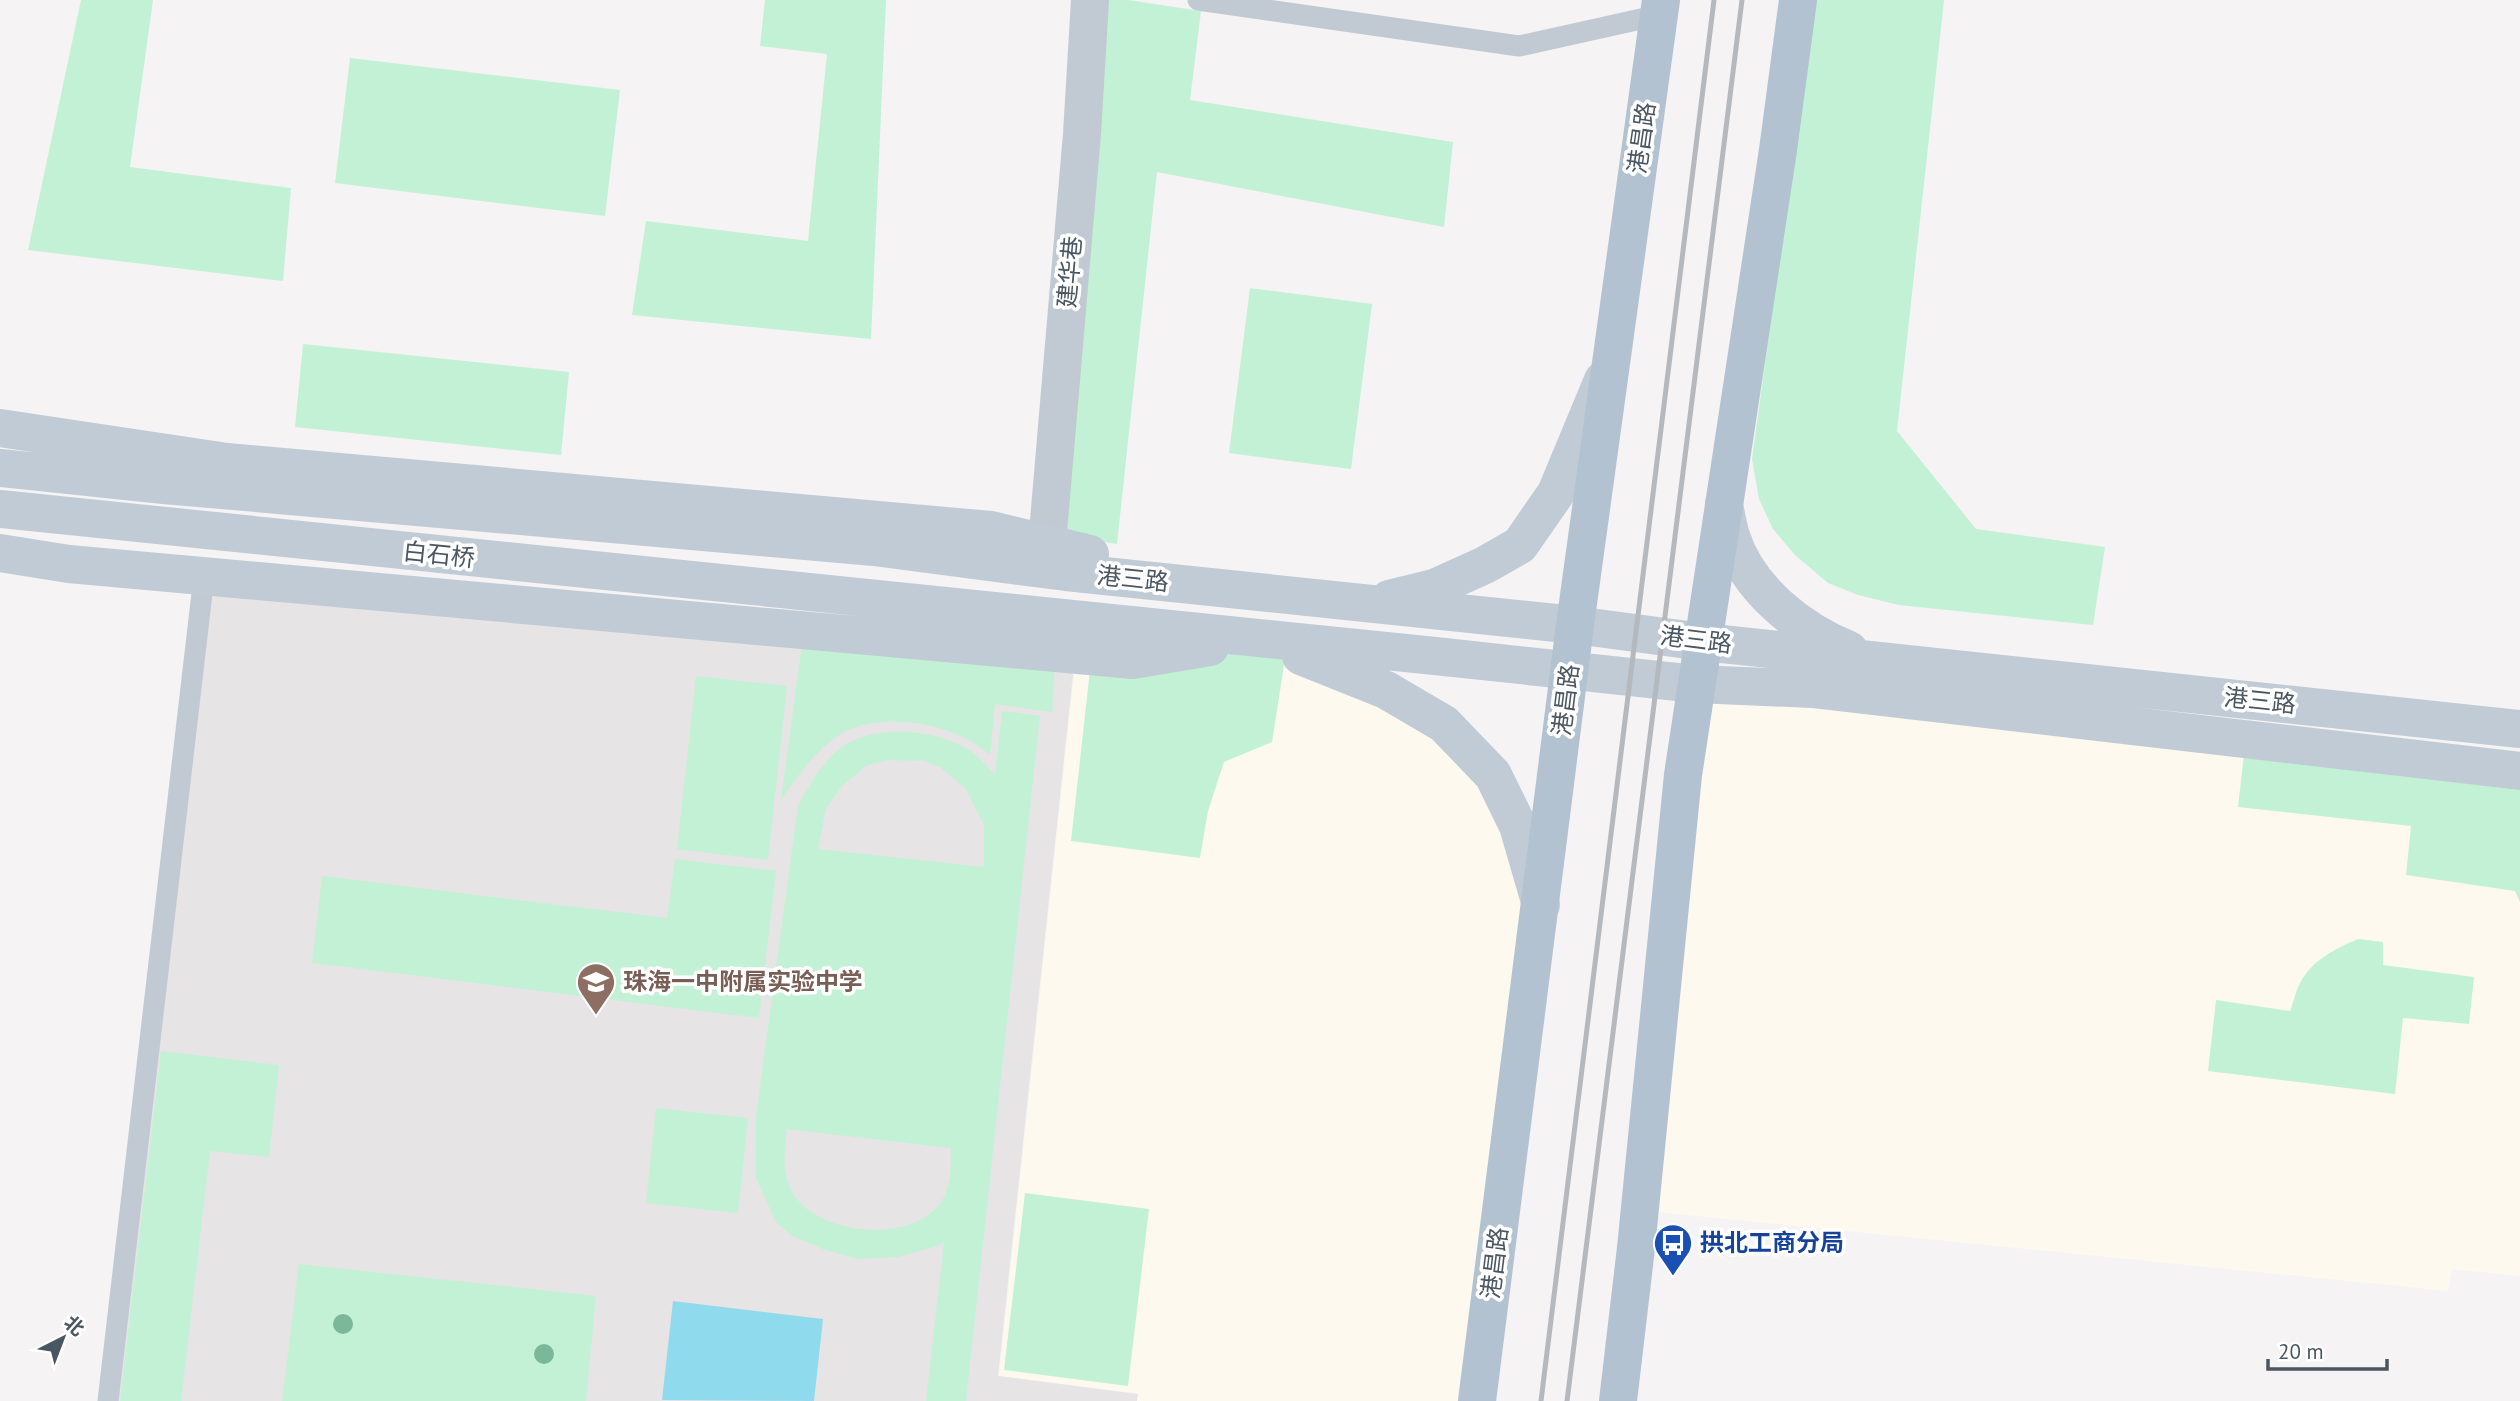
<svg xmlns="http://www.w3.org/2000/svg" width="2520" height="1401" viewBox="0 0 2520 1401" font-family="'PT Sans','Noto Sans SC',sans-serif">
	<rect width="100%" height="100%" fill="#f5f3f3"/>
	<path fill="#fdf9ef" d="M1258,641L1386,692L1491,777L1539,906L1476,1401H1137L1138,1394L999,1376L1076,656Z
		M1699,688L2520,775V1276L2452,1269L2448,1291L1646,1211Z"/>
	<path fill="#e6e4e5" d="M205,578L1075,656L998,1376L1138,1394L1137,1401H111Z"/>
	<path fill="#c3f1d5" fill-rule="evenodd" d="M81,0H153L130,167L291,188L283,281L28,250Z
		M765,0H886L871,339L632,315L646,221L808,241L827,54L760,46Z
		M1098,0H1128L1201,11L1190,100L1453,142L1444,227L1157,172L1117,544L1055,534Z
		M1815,0H1944L1897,431L1976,529L2105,547L2093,625L1899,605L1858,595L1828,583L1795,555L1773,529L1759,499L1752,459Z
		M350,58L620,90L605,216L335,183Z
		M1250,288L1372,304L1351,469L1229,453Z
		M303,344L569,372L561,455L295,427Z
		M802,644L1055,663L1052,712L995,704L990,755C956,725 896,713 853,728C823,739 798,775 781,800Z
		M1256,647L1285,659L1272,742L1224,762L1208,811L1200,858L1071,841L1090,670Z
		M696,676L787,686L768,860L677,849Z
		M1002,711L1040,716L966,1401H926L944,1242L938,1246L898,1257L858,1259L823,1249L792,1236L776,1222L756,1178V1116L798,806C808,787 822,763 839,749C873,723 937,728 972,752C980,758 988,767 995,775ZM889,760L924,761L941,768L965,788L984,825V867L818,849L826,808L842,786L867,765ZM787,1129L951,1148C951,1164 951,1187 942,1201C913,1245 817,1236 792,1192C782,1175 784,1147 787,1129Z
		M2244,754L2520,784V902L2515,891L2406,875L2411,826L2238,807Z
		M675,859L776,871L759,1018L312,963L322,876L667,918Z
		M2358,939L2383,942V965L2474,977L2469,1024L2403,1018L2395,1094L2208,1071L2216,1000L2290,1011C2294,1002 2295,992 2300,983C2312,960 2335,949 2358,939Z
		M161,1051L279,1065L269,1157L210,1151L181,1401H120Z
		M656,1108L748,1118L738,1213L646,1203Z
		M1025,1193L1149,1209L1128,1386L1004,1370Z
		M299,1264L596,1296L586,1401H282Z"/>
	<path fill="#90daee" d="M673,1301L823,1319L814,1401L662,1400Z"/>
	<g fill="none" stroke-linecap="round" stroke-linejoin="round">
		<path stroke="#c1cad2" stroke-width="21" d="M1198,0L1519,46L1659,15
			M108,1401L204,576"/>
		<path stroke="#c1cad2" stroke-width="38" d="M1047,544L1082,134L1090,0"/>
		<path stroke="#c1cbd6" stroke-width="38" d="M0,428L227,462L991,530L1090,554
			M0,468L164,485L874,547L1066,572L1575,625L1703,642L2520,729
			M1724,504C1726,515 1728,526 1731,536C1748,590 1800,630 1849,650
			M0,509L1435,656L1696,684L1812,689L2520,771
			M0,553L69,564L1133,660L1210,647
			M1389,599L1434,588L1485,565L1520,545L1556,493L1603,380
			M1301,656L1386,690L1444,724L1493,775L1518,826L1541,905"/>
		<path stroke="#b3c2d1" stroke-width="38" d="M1477,1401L1575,625L1661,0
			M1618,1401L1636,1248L1683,775L1778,150L1798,0"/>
		<path stroke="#b5b8bd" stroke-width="5" d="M1541,1401L1714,0
			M1567,1401L1742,0"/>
	</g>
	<g fill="#7bb799">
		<circle cx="343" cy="1324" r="10"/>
		<circle cx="544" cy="1354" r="10"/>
	</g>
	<defs>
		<g id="school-pin" transform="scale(2.0125)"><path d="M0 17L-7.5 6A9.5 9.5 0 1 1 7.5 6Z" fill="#8d6e63" stroke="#fff"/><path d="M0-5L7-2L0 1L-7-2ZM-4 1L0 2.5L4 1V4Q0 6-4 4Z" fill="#fff"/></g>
		<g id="bus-pin" transform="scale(2.0125)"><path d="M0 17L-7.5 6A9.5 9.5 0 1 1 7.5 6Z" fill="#1a4fb4" stroke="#fff"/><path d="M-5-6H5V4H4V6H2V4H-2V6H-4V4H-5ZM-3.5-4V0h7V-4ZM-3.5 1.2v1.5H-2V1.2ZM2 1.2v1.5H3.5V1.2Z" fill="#fff"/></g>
	</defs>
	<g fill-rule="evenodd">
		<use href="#school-pin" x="596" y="982"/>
		<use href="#bus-pin" x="1673" y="1243"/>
	</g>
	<g text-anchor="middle" stroke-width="7" stroke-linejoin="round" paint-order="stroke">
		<g font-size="24" fill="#4a5661" stroke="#fff">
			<text transform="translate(1642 138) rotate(-82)" y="8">港昌路</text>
			<text transform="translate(1070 272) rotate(-85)" y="8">建华巷</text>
			<text transform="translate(439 555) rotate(6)" y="8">白石桥</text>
			<text transform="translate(1133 579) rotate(6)" y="8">港三路</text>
			<text transform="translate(1696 640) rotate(7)" y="8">港三路</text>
			<text transform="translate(1566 700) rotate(-83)" y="8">港昌路</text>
			<text transform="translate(2260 701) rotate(6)" y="8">港三路</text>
			<text transform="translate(1495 1263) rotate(-83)" y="8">港昌路</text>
		</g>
		<g font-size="24" font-weight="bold" fill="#785e54" stroke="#fff" text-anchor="start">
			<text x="623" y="990">珠海一中附属实验中学</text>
		</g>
		<g font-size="24" font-weight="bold" fill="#164399" stroke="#fff" text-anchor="start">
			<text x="1700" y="1251">拱北工商分局</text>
		</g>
	</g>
	<g transform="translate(63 1338) rotate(42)" stroke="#ffffff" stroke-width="5" paint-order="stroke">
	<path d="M0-5L12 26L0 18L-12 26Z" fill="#4a5661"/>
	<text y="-10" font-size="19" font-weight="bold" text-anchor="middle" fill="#4a5661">北</text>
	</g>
	<path d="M2268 1359v10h119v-10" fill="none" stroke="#4a5661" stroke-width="3.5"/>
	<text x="2278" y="1359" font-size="21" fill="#4a5661" stroke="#ffffff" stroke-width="5" paint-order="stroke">20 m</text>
</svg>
